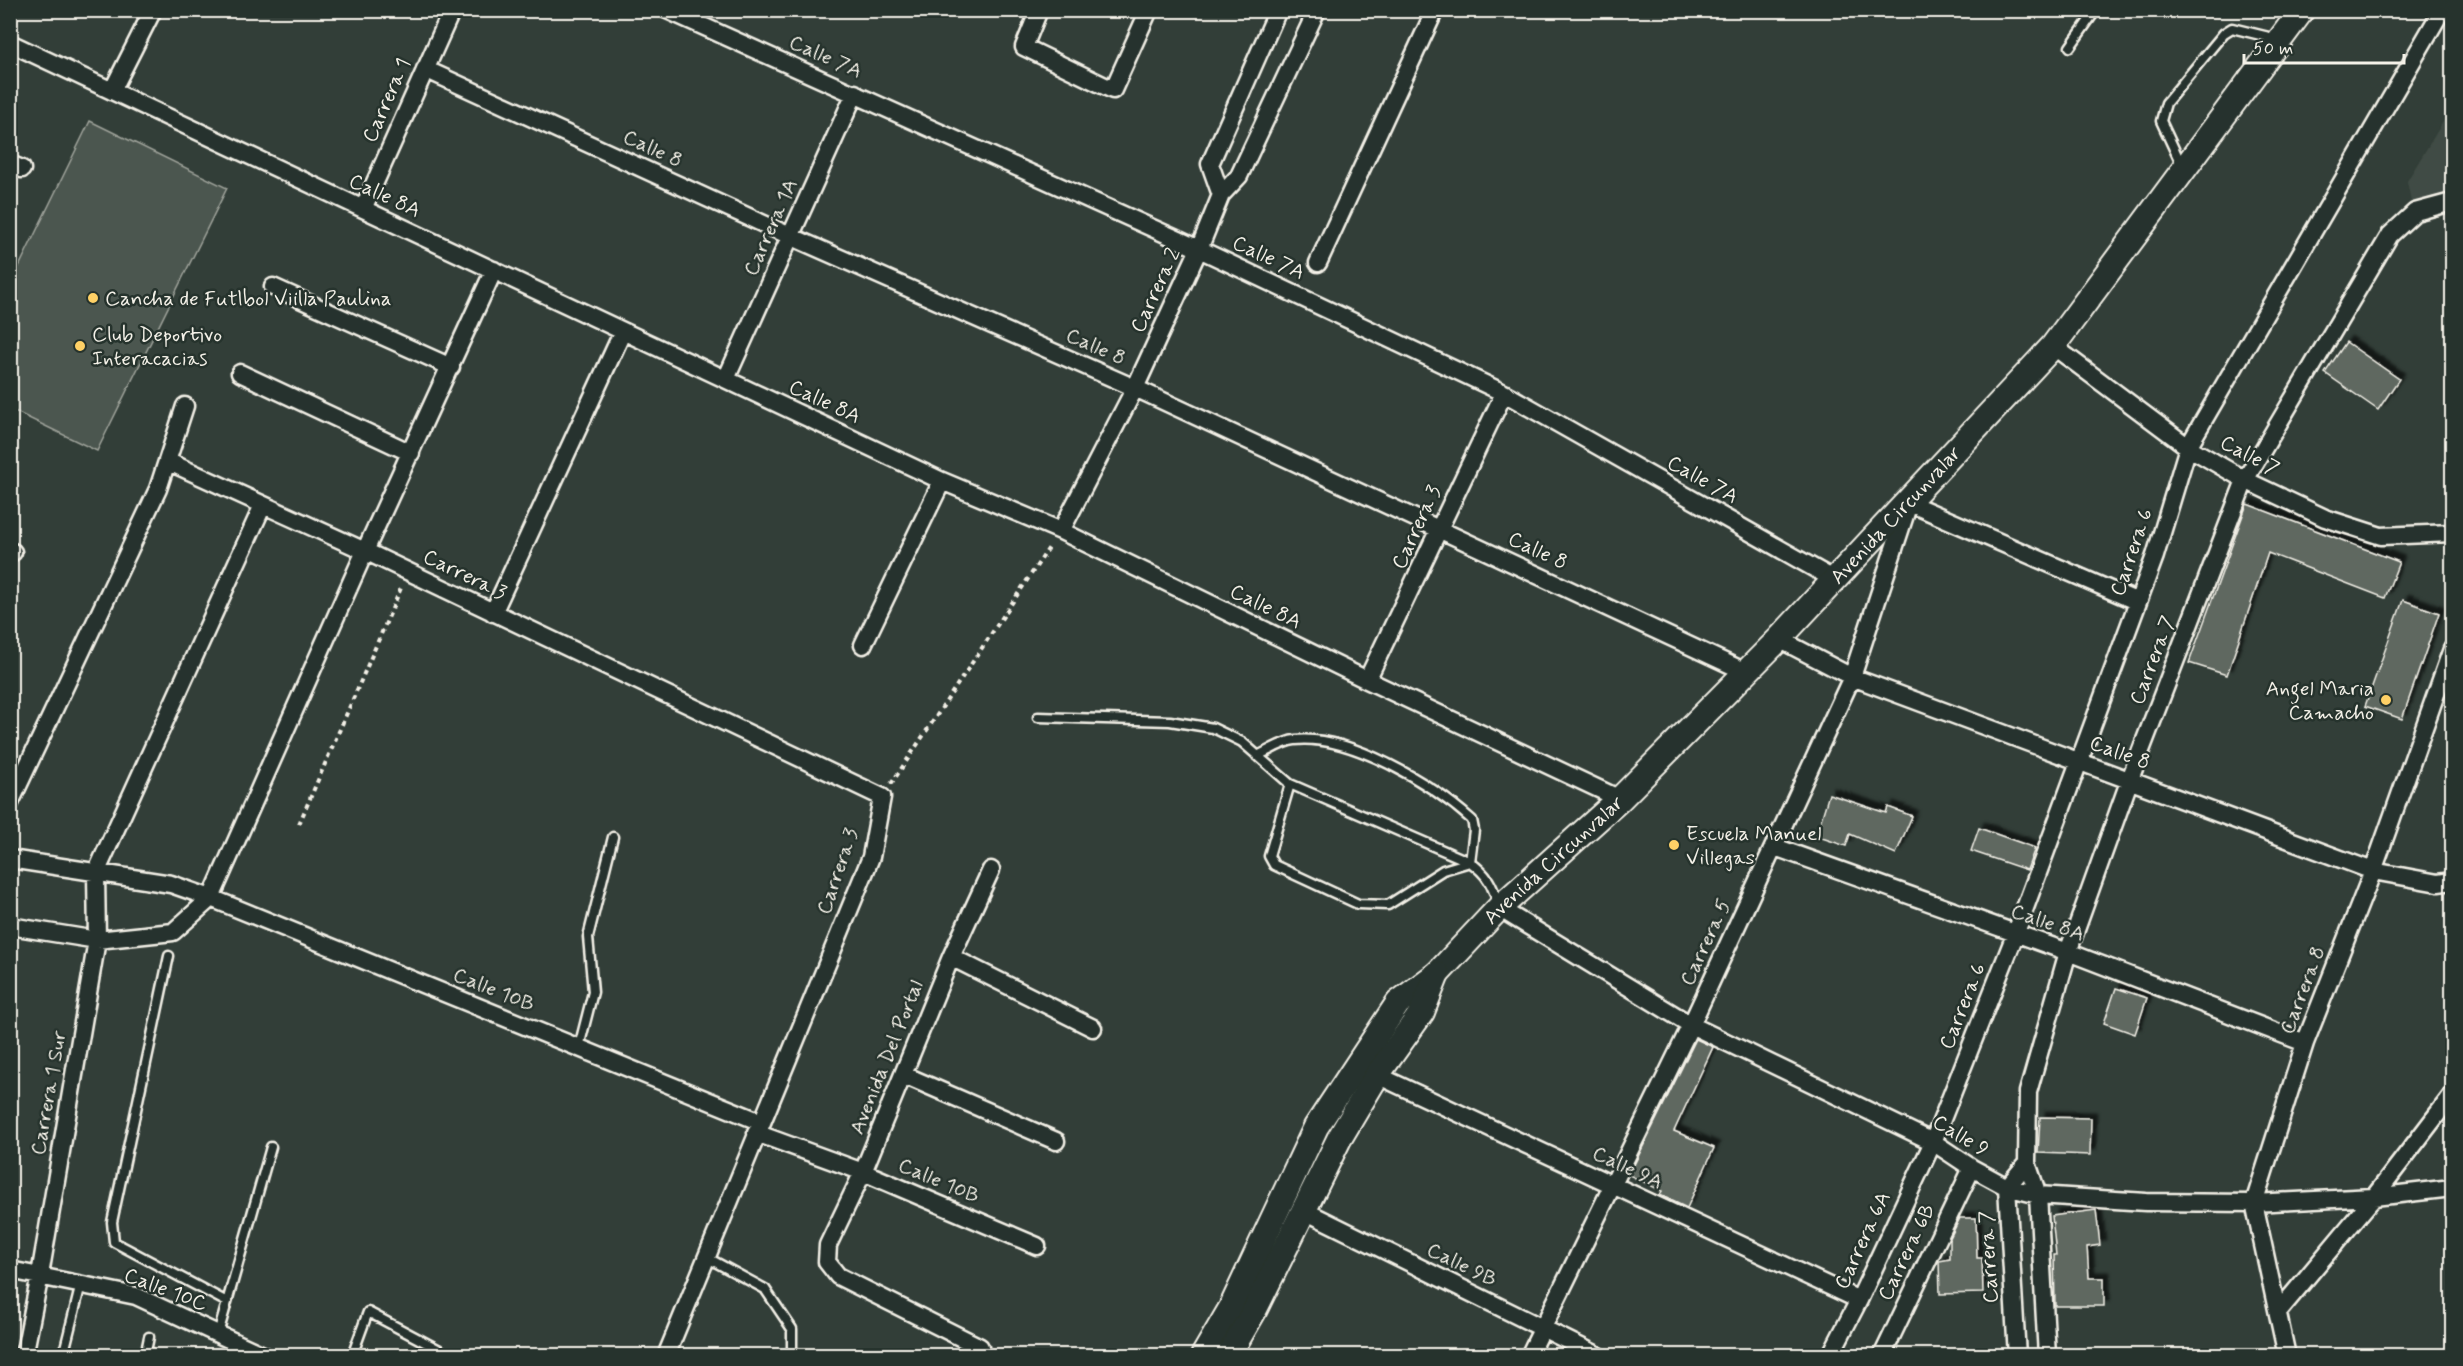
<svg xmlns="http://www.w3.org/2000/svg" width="2463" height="1366" viewBox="0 0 2463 1366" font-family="Mynerve,sans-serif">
	<defs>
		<filter id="shadow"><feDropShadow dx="5.5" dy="-5.5" stdDeviation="1.5" flood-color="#0009"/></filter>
	</defs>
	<rect width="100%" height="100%" fill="#323e38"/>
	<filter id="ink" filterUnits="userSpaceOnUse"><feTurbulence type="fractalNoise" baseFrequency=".0167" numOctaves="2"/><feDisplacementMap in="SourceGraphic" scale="12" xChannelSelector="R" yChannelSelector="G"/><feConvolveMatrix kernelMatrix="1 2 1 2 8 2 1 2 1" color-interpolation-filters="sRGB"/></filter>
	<g filter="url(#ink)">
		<path fill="#404b44" d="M2452,107V202H2411L2407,181Z"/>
		<path fill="#4c564f" stroke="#a0a49c" stroke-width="1.5" d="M90,121L227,188L97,451L10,409L11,283Z"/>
		<path fill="#5f6861" stroke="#f4f1e8" stroke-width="1.5" filter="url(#shadow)" d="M2346,342L2399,379L2378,410L2325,373Z
			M2247,504L2399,562L2385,598L2268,553L2227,675L2189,663Z
			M2403,600L2439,613L2402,719L2365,706Z
			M1829,794L1886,813L1888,807L1912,816L1896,854L1850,834L1846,846L1816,836Z
			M1979,828L2035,848L2027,870L1971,851Z
			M2116,988L2147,998L2135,1034L2104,1023Z
			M1696,1039L1713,1047L1674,1131L1714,1148L1687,1208L1660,1195L1662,1191L1629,1175Z
			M2040,1117L2091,1118L2090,1155L2038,1153Z
			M2096,1210L2100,1245L2087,1247L2089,1278H2104V1306H2055L2054,1255H2056L2052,1216Z
			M1960,1218H1976L1977,1258H1982L1983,1293L1940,1294L1939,1261L1950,1259V1238Z"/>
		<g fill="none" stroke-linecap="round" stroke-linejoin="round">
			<g stroke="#f4f1e8" stroke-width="13">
				<path id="service" d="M2070,47L2096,10
					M2182,166L2161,121L2166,103L2224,33L2232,28L2277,39
					M1038,717L1170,721L1213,728L1242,742L1290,784L1470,862C1487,874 1493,885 1498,905
					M1257,756C1269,751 1283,741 1295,740C1350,734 1432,784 1472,820L1474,830L1470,862L1443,870L1388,905L1358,904L1274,865L1269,856L1290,784
					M169,956L112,1222L114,1242L227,1302
					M579,1047L593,992L588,937L613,837
					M706,1257L765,1289L792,1329V1356
					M218,1334L271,1147
					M63,1356L81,1284
					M145,1356L149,1337
					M352,1356L368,1312L451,1356"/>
			</g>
			<g stroke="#f4f1e8" stroke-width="21">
				<path id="minor" d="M667,10L1199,249L1504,393L1835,580
					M1039,10L1024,47L1113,90L1149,10
					M10,43L942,481L1061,531L1367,680L1620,799
					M425,69L790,236L1135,388L1746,672
					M112,91L153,10
					M10,164L22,169
					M1221,195L1210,164L1278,10
					M363,209L452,10
					M1318,263L1435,10
					M273,287L451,367
					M2053,346L2188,447L2245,480L2325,518L2381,536L2452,533
					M240,373L411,453
					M726,379L855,93
					M167,461L365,551L882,797L871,857L666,1356
					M1061,531L1135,388L1199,249L1221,195L1239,176L1317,10
					M10,551L13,552
					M493,613L623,331
					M1779,639L1852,677L2373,871L2438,883L2452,881
					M863,645L942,481
					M1367,680L1504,393
					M10,803L158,489L185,406
					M1775,847L2068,952L2305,1043
					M10,859L171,884L211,898L761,1122
					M1499,908L1691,1025L1933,1142L1972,1168L2007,1187L2038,1195L2146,1202L2254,1203L2374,1197L2452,1188
					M10,926L97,940L173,932L211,898L365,551L494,270
					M951,957L1093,1028
					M904,1075L1056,1141
					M1377,1075L1859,1300
					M756,1133L863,1172L1037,1246
					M1305,1211L1599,1356
					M10,1270L136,1296L265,1356
					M2278,1312L2374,1197L2452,1095
					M980,1347L838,1276L827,1262L828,1245L863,1172L951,957L991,870
					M24,1356L40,1275L97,940L96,873L263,505
					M1529,1356L1691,1025L1852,677L1909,503L2138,602
					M1830,1356L1859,1300L1933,1142L2015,935L2155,556L2188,447L2442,10
					M1882,1356L1972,1168
					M2017,1356L2007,1187L2027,1163
					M2047,1356L2038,1195L2027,1163L2028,1092L2068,952L2130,779L2245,480L2390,235L2415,212L2452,202
					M2287,1356L2254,1203L2305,1043L2373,871L2452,649"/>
			</g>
			<g stroke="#f4f1e8" stroke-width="28">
				<g id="secondary">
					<path id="s1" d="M1203,1356L1231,1308L1316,1127L1398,1003L1437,974L1499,908L1620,799L1779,639L2053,346L2302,10"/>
					<path d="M1228,1356L1254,1311L1339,1139L1377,1075L1422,1012L1437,974"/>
				</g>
			</g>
			<path stroke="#f4f1e8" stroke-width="4" stroke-dasharray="4.5 4.5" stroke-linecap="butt" d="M891,784L1050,546
				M299,824L401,588"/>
			<use href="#service" stroke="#26332d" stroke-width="8"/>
			<use href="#minor" stroke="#26332d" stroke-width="16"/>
			<use href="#secondary" stroke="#26332d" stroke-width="24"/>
		</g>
	</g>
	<g fill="#ffd166" stroke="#26332d" stroke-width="2">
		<circle cx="93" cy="298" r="6"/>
		<circle cx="80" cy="346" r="6"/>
		<circle cx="2386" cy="700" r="6"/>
		<circle cx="1674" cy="845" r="6"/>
	</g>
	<g text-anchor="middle" stroke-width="5" stroke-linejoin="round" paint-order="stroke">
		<g font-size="21" fill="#f4f1e8" stroke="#26332d">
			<text transform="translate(826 56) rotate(24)" y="7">Calle 7A</text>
			<text transform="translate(386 100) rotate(-66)" y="7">Carrera 1</text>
			<text transform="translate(653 148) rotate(25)" y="7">Calle 8</text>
			<text transform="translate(385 195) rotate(25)" y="7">Calle 8A</text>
			<text transform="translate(770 227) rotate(-66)" y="7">Carrera 1A</text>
			<text transform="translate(1269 257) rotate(25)" y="7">Calle 7A</text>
			<text transform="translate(1155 290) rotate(-65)" y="7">Carrera 2</text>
			<text transform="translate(1096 346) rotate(24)" y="7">Calle 8</text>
			<text transform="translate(825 401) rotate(25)" y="7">Calle 8A</text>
			<text transform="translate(2250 455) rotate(28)" y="7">Calle 7</text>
			<text transform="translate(1703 479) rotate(29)" y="7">Calle 7A</text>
			<text dy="7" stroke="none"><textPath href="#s1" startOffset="1102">Avenida Circunvalar</textPath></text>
			<text transform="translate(1416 527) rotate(-65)" y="7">Carrera 3</text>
			<text transform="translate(1538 550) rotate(25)" y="7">Calle 8</text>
			<text transform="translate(2131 552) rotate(-71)" y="7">Carrera 6</text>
			<text transform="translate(465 574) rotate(26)" y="7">Carrera 3</text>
			<text transform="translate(1266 606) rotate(26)" y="7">Calle 8A</text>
			<text transform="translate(2152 660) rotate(-69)" y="7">Carrera 7</text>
			<text transform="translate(2120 752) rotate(20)" y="7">Calle 8</text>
			<text dy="7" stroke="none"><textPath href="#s1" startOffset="616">Avenida Circunvalar</textPath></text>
			<text transform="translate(837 871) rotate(-71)" y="7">Carrera 3</text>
			<text transform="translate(2048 922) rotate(19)" y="7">Calle 8A</text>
			<text transform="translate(1705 942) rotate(-65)" y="7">Carrera 5</text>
			<text transform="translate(494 989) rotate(22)" y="7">Calle 10B</text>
			<text transform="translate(2302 990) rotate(-69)" y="7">Carrera 8</text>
			<text transform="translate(1962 1006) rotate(-68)" y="7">Carrera 6</text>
			<text transform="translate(886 1057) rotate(-68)" y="7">Avenida Del Portal</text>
			<text transform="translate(48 1093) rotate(-80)" y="7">Carrera 1 Sur</text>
			<text transform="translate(1961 1135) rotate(31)" y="7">Calle 9</text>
			<text transform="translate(1628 1167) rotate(25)" y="7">Calle 9A</text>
			<text transform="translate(939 1180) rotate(23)" y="7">Calle 10B</text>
			<text transform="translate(1862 1240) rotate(-65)" y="7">Carrera 6A</text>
			<text transform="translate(1906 1252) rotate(-64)" y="7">Carrera 6B</text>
			<text transform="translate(1988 1257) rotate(-93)" y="7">Carrera 7</text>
			<text transform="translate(1462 1264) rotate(26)" y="7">Calle 9B</text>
			<text transform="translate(166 1289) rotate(21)" y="7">Calle 10C</text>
		</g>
		<g font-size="21" fill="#f4f1e8" stroke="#26332d" text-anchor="start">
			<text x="105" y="305">Cancha de Futlbol Viilla Paulina</text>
			<text x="92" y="341">Club Deportivo<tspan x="92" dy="24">Interacacias</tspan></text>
			<text x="2374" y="695" text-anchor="end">Angel Maria<tspan x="2374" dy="24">Camacho</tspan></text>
			<text x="1686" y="840">Escuela Manuel<tspan x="1686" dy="24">Villegas</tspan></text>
		</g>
	</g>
	<rect width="2463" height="1366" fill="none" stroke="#26332d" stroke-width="36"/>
	<rect x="18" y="18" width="2427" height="1330" fill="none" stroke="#f4f1e8" stroke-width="2" filter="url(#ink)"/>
	<path d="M2244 54v9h160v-9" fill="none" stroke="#f4f1e8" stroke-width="3"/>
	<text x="2253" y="54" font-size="18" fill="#f4f1e8" stroke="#26332d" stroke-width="4.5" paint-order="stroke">50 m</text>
</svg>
